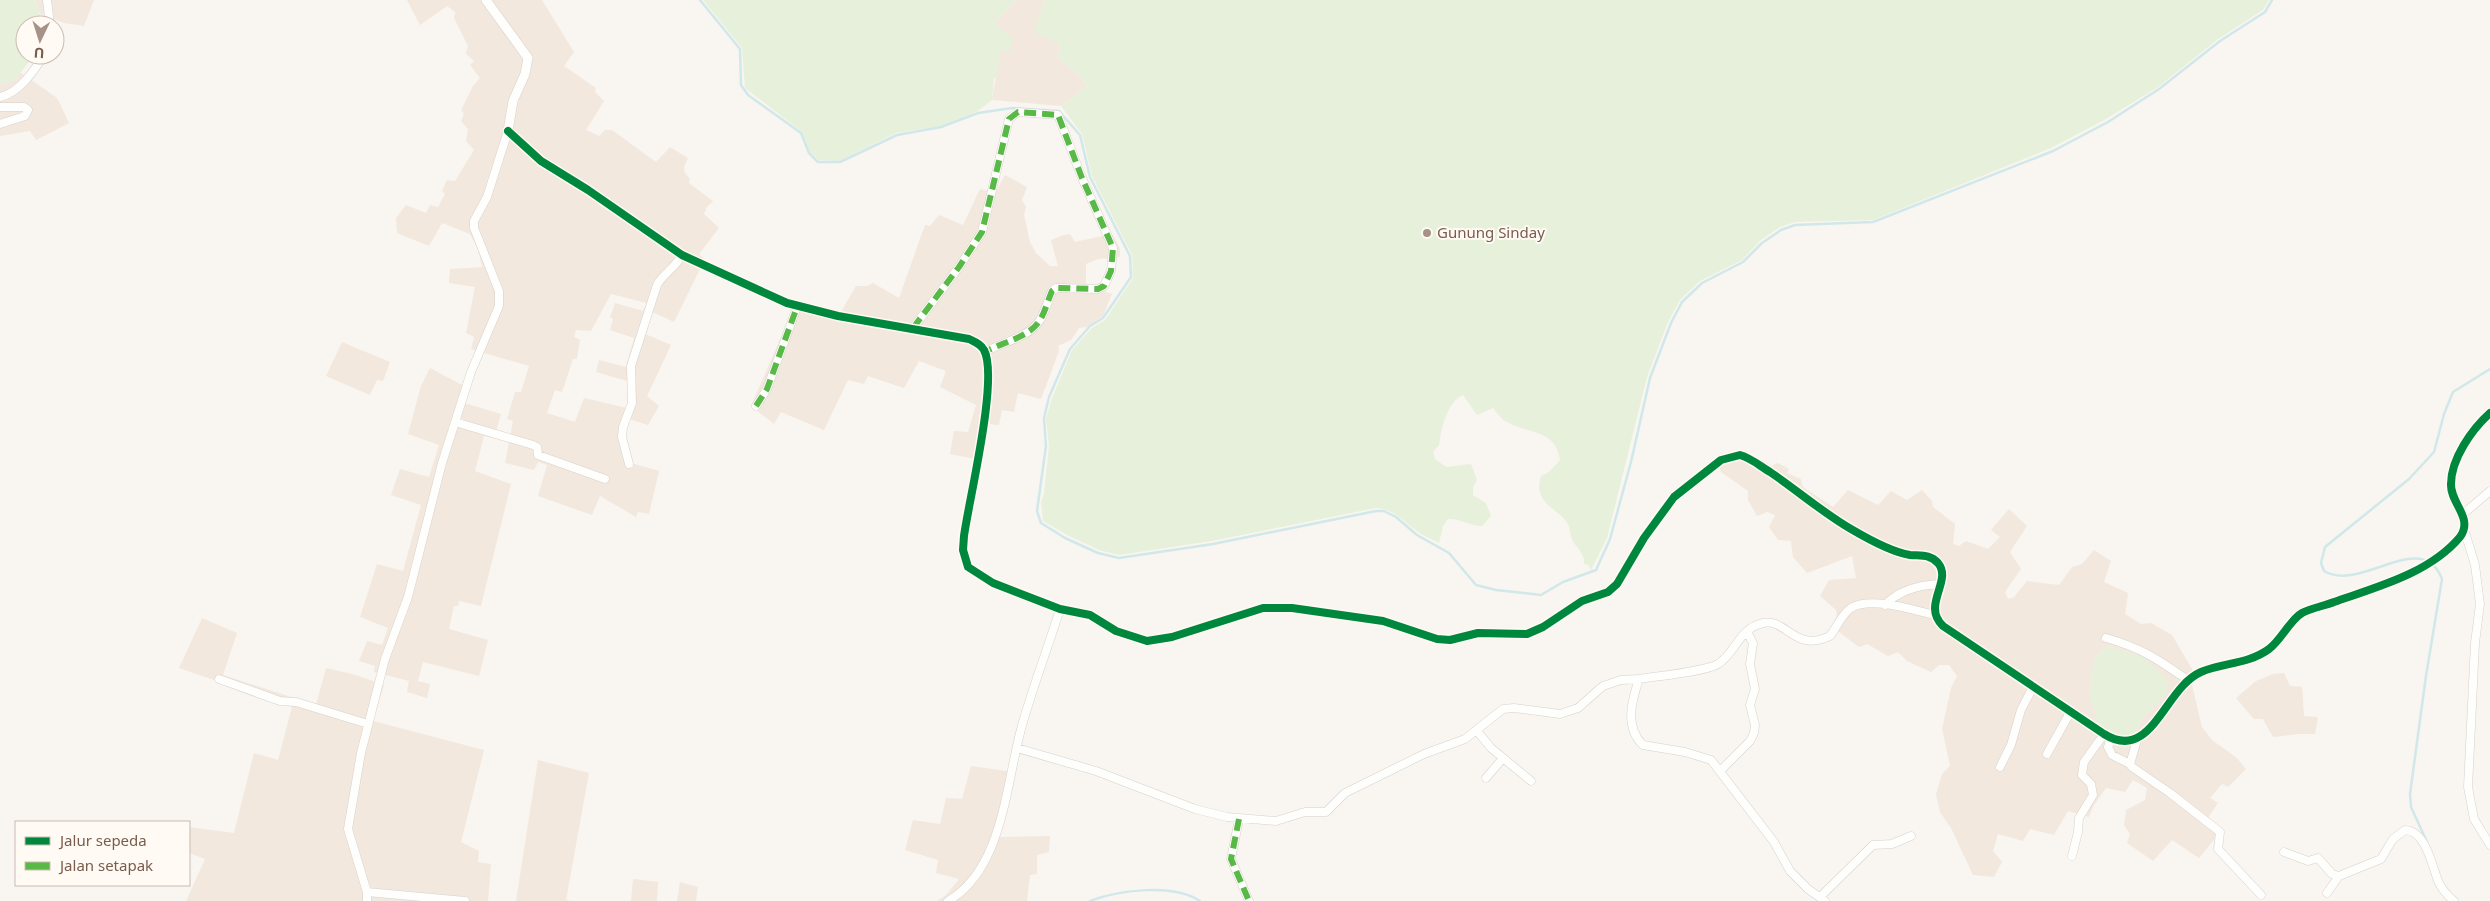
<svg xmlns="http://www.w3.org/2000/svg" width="2490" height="901" viewBox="0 0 2490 901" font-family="'Noto Sans',sans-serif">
	<rect width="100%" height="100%" fill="#f9f5f0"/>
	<path fill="#f2e8de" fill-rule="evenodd" d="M35,0H94L84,26L64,23L40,14Z
		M407,0H542L574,52L564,66L596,88L595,92L604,101L586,130L599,136L605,130H612L656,162L670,147L688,158L684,167L685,173L690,179L689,183L713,201L707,207L704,214L719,228L699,254L705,259L674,322L650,311L643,333L671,345L647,396L659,406L648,425L629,419L624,436L631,463L659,471L649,514L638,512L636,517L600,496L592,515L538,496L547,465L538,462L534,470L505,463L513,421L507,419L515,392H521L529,366L471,349L474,337L466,333L475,287L449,283L450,269L482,267L478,249L470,234L442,223L429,246L397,233L396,218L406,205L426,213L430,205L438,207L445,194L442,191L447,180L455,181L474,150L466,141L468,129L461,121L464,114L461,110L473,86L480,78L470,65L474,61L466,54L468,46L454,18L455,12L447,6L420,25ZM611,294L647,303L643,311L615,303L610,317L613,319L610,330L634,338L626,367L599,360L596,372L627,381L629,400L627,408L584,398L575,422L547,413L555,390L562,392L573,359H577L580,340L574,337L576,330L591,331Z
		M1017,0H1045L1035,32L1060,44L1058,57L1081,78L1087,87L1061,106L992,100L1000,51L994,23Z
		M20,72L57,98L69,123L36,140L30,131L0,136V84L15,80Z
		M1005,175L1027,187L1022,200L1026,207L1024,215L1030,242L1036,253L1050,266H1058L1051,240L1064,235L1070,234L1075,242L1112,234L1120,248V257L1098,259L1086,264V284L1112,294L1103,316L1087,327L1079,328L1071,340L1058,346L1059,351L1041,399L1018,393L1014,412L1002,410L999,425L988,424L981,460L950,454L954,431L968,432L976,405L940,387L946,371L919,361L904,388L868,376L864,384L848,380L824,430L781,412L774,424L751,406L796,303L841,312L856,286H867L873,283L899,298L925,225L930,226L939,215L963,225L980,189L995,193Z
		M342,342L390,362L383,381L377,380L370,395L326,376Z
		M430,368L460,384L470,385L464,403L501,414L494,438L484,436L475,471L511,484L481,606L459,601L458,606H454L449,629L488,640L479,676L423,662L418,681L430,684L427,698L407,692L409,681L374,672L375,666L359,661L367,641L382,645L388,628L360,617L377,564L403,571L421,505L391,495L400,469L429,477L439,445L408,434L421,386Z
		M1739,452L1754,456L1772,466L1776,463L1780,464L1789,469L1787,473L1801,479L1803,487L1833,507L1848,490L1878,505L1891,491L1907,500L1922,490L1932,501L1933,507L1955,524L1953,544L1959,546L1966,541L1988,549L2000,537L1991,530L2009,509L2027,526L2010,552L2021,569L2005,592L2008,599L2014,597L2027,581L2059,585L2072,567L2082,564L2094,550L2111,561L2104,582L2128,593L2125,614L2141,624L2151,623L2172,635L2192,669V685L2202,727L2212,740L2237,758L2246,769L2228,787L2222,784L2210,798L2218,803L2207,819L2222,830L2199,858L2172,840L2153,861L2127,843L2130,834L2124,825L2126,810L2145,800L2147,788L2133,780L2125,792L2106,788L2094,805L2089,817L2068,811L2054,835L2030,829L2023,841L1998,834L1993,851L2002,862L1994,877L1973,875L1951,828L1940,812L1936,794L1942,774L1950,766L1942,729L1951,688L1957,676L1949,665H1939L1931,672L1907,661L1898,652L1888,656L1867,644L1859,647L1839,632L1836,610L1820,596L1829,580L1856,578L1852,556L1807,573L1793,557L1791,541L1778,540L1769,527L1775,515L1767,512L1757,516L1748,500V491L1721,472L1717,462ZM2108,646L2143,657L2167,693L2142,719L2136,732L2130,736L2098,725L2099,720L2089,695L2095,657Z
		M202,618L237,633L223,675L316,705L326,668L356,675L384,685L373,721L484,750L461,842L479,851L478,862L491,864L488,901H186L205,859L189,853V827L234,833L254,753L278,760L292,707L179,668Z
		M2284,673L2290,686L2302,687L2304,716L2318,717L2315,734H2298L2273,737L2263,719H2254L2236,698L2256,681L2273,674Z
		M538,760L589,773L566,900L571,901H516Z
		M971,766L1013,772L999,837L1050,836L1049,852L1037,855V874L1030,875L1027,901H937L946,895L959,879L936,873L938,860L905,850L913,820L940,824L946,798L962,799Z
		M633,879L658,882L657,901H631Z
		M680,882L698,887L696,901H677Z"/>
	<path fill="#e7f0db" d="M0,0H35L43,25H25V55H34L15,80L0,84Z
		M703,0H1017L994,23L1012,38L1010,51H1000L997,78H994L992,100L978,111L941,126L896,133L839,161L819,160L810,152L802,132L745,88L742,48Z
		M1045,0H2269L2263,10L2218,39L2158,87L2106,119L2051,148L1873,220L1795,222L1780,227L1761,240L1742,260L1700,281L1680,300L1668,322L1647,377L1607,538L1591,570L1588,565L1584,564C1585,555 1579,550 1574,543C1570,538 1571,530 1568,524C1559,508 1532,504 1541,476L1549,472L1560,460C1555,428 1529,435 1507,422C1501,419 1497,413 1493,408L1477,415L1463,395C1447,402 1441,429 1439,445L1433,451L1435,459L1446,467L1471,464L1477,480L1473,487V495L1486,503L1491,516L1482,526C1468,526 1461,518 1448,519L1443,526L1439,543C1432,539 1423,536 1417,531C1403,521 1394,509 1376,508L1212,541L1119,555L1099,550L1067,535L1043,521L1041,502L1044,494L1049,446L1046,418L1052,398L1072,350L1092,328L1105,320L1133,278L1132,255L1092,176L1082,134L1061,106L1087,87L1081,78L1058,57L1060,44L1034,32Z
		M2108,646L2143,657L2169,681L2167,693L2142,719L2136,732C2123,740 2114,736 2101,729L2089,695L2095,657Z"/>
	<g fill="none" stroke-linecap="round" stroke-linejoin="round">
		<path stroke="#d0e8ea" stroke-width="2.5" d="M700,0L740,49L741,85L748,95L801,133L809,153L818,162H840L897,135L941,127L978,113L1012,108L1059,111L1080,135L1090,177L1130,256L1131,277L1103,318L1090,326L1070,349L1049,397L1044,418L1046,446L1037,511L1041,523L1065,538L1098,553L1119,558L1213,544L1376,511H1384L1396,517L1417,535L1449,553L1476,585L1496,590L1541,595L1563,582L1596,570L1610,539L1631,462L1650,378L1671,323L1682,302L1702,283L1743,262L1762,243L1781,230L1795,225L1873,222L2053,151L2108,122L2159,89L2220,41L2265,12L2272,0
			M2427,842L2411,807L2410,794L2426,676L2442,579C2422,527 2361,593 2324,571L2321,563L2325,547L2409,479L2434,452L2444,414L2453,392L2490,369
			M1090,901C1119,890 1173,883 1200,901"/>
		<g stroke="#d7d1cb" stroke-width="9">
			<path id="minor" d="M47,0L50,25
				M0,97C19,93 34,71 44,55
				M0,107H24L28,110L25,116L0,124
				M913,328L959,267L982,232L1009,119L1018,112L1058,115L1082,178L1113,248L1111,271L1104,286L1098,289L1056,288L1052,291C1048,300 1045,312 1040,320C1029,338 1002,342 985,352
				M756,406L767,389L797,307
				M455,422L533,445L537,447L538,455L605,479
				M629,464L622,437L623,427L632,403L631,366L657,285C664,273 675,268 682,255
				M2463,514L2490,491
				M2464,529L2475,565L2480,604L2475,643L2468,787L2474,819L2490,845
				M1885,605C1899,590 1919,585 1940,584
				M2106,638C2142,648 2159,660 2189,681
				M219,679L280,701L296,702L368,724
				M1639,679C1657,676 1704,672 1718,664C1735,654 1739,628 1763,623C1787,618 1794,653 1830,636C1837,627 1841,615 1851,608C1871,596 1913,610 1935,615
				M1477,731L1491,748L1531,781
				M2111,739L2108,747L2112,755L2130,764
				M2137,740L2130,764L2132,767L2170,793L2220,832L2218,849L2261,895
				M1017,748L1096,771L1195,809L1227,817L1276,821L1305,812H1326L1345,793L1424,754L1465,739L1503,709L1514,708L1560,714L1578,708L1603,686L1621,680L1639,679C1632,700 1624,727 1643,745L1685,752L1711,760L1774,842L1790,871L1808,889L1825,901
				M2047,754L2071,711
				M2000,767L2011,745L2021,710L2033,687
				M1720,771L1750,741L1754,733L1755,725L1750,705L1755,689L1750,664L1753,643L1747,632
				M1486,778L1503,758
				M1239,819L1231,859L1249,901
				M2284,852L2308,861L2318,858L2332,874L2339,876
				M2072,856L2078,832L2079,818L2093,795L2091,784L2082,775L2084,762L2104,734
				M367,892L465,901
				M2327,893L2339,876L2381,859L2393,839L2405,830C2427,831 2432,868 2439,883C2443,891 2448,896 2454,901
				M1820,897L1873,845L1892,844L1911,836
				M367,901V892L348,829L361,753L385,659L408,597L442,463L471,372L499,306V291L474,228V221L487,197L508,131L541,161L588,190L682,255L787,303L838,316L969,339C975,342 981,344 984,350C999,378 969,499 964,536L963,550L968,567L993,583L1060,609L1090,615L1116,631L1147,641L1172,637L1263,608H1292L1383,621L1437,639L1450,640L1478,633L1527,634L1543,627L1582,601L1608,592L1617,584L1644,538L1674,497L1721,460L1740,455C1751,458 1760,466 1770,472C1797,490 1823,513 1851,529C1868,539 1891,552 1910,555C1921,556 1930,554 1938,563C1953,581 1921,605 1943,626L2104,734C2152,764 2164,688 2201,672C2222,663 2249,664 2269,649C2281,640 2290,620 2302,613C2311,608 2324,606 2334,602C2377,587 2430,573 2460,537C2474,518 2450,503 2451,484C2451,459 2472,429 2490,413
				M948,901C1005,868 1006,778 1023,722C1034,684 1048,647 1060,609"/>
		</g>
		<g stroke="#d7d1cb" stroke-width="10">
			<path id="tertiary" d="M486,0L528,58L525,74L513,101L508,131"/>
		</g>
		<use href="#minor" stroke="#fefefd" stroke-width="8"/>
		<use href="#tertiary" stroke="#fefefd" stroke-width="9"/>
		<path stroke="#58b947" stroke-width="6" stroke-dasharray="12 6" stroke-linecap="butt" d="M913,328L959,267L982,232L1009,119L1018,112L1058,115L1082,178L1113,248L1111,271L1104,286L1098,289L1056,288L1052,291C1048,300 1045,312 1040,320C1029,338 1002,342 985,352
			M756,406L767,389L797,307
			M1239,819L1231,859L1249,901"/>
		<g stroke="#fffaf3" stroke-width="11">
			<path id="cycleway" d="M508,131L541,161L588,190L682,255L787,303L838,316L969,339C975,342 981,344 984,350C999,378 969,499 964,536L963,550L968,567L993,583L1060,609L1090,615L1116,631L1147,641L1172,637L1263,608H1292L1383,621L1437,639L1450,640L1478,633L1527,634L1543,627L1582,601L1608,592L1617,584L1644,538L1674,497L1721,460L1740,455C1751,458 1760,466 1770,472C1797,490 1823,513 1851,529C1868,539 1891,552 1910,555C1921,556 1930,554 1938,563C1953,581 1921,605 1943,626L2104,734C2152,764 2164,688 2201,672C2222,663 2249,664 2269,649C2281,640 2290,620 2302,613C2311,608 2324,606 2334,602C2377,587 2430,573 2460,537C2474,518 2450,503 2451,484C2451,459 2472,429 2490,413"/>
		</g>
		<use href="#cycleway" stroke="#00873e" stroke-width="8"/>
	</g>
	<circle fill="#a69286" stroke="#fffaf3" stroke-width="2" cx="1427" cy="233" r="5"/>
	<g text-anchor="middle" stroke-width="4" stroke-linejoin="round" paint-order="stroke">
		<g font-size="15" fill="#7a5c4d" stroke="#fffaf3" text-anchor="start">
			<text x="1437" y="238">Gunung Sinday</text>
		</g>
	</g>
	<rect x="15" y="821" width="175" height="65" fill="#fffaf3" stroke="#cabbb1"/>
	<rect x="25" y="837" width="25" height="8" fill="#00873e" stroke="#cabbb1"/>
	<text x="60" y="846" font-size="15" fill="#7a5c4d">Jalur sepeda</text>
	<rect x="25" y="862" width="25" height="8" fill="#58b947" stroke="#cabbb1"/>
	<text x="60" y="871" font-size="15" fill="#7a5c4d">Jalan setapak</text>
	<g transform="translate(40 40) rotate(184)"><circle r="24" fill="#fffaf3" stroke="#cabbb1"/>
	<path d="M0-4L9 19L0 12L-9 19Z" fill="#a69286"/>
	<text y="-8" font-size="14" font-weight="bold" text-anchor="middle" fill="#7a5c4d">U</text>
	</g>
</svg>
